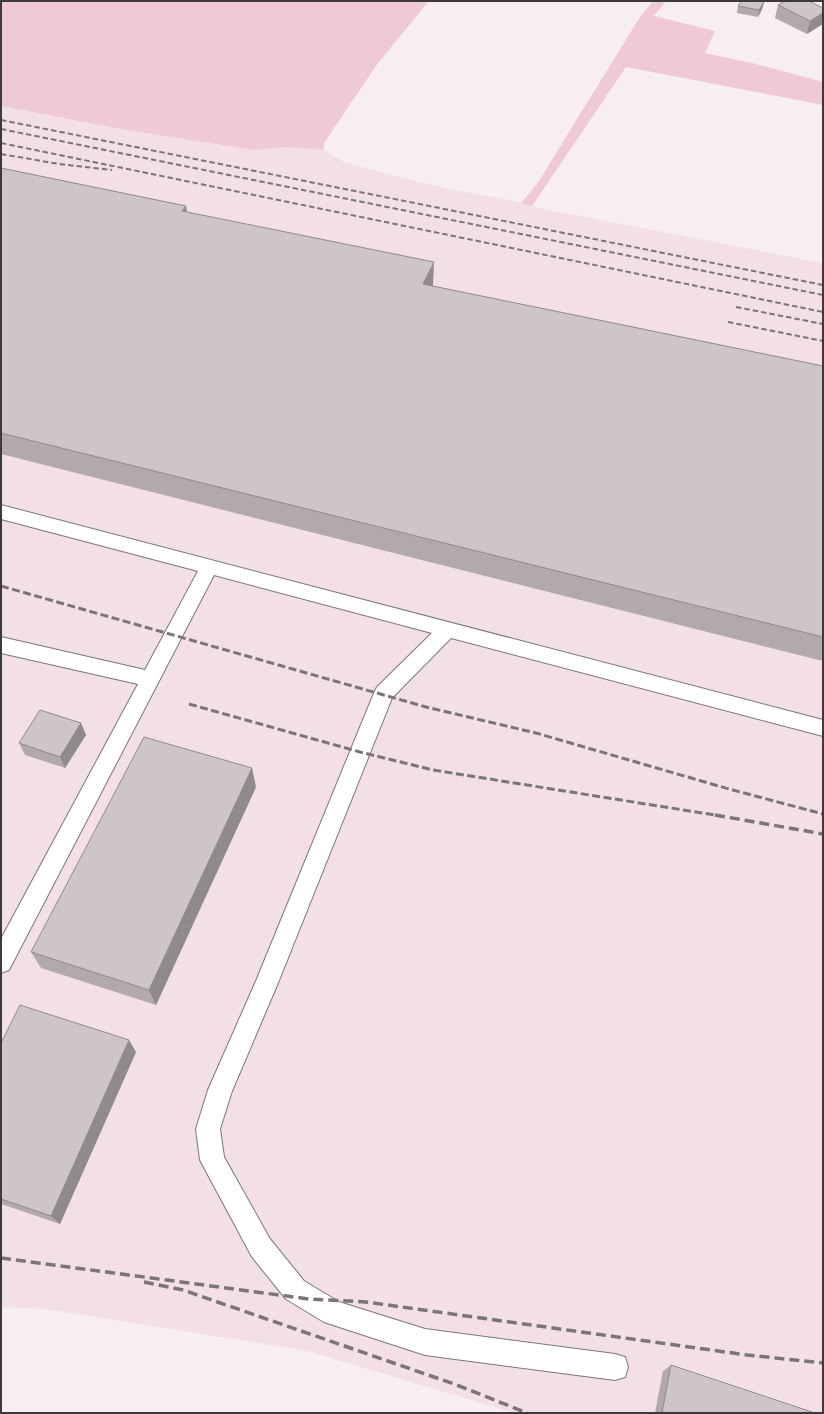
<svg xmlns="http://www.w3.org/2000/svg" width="824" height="1414" viewBox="0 0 824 1414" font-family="'Work Sans',sans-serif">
	<rect width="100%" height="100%" fill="#f8eef1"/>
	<path fill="#f2e0e6" d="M1,106L126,130L254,150L287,147L324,150L344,162L383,173L444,188L515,201L539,208L823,263V1413H514L308,1351L46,1309L1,1307Z"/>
	<path fill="#efc9d5" d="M1,1H429L378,63L324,143V150L287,147L254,150L126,130L1,106Z
		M653,1H666L654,16L715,31L705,53L756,64L823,82V105L626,67L532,206L521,203L537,184L640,17Z"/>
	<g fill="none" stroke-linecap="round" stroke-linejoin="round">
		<g stroke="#7d7577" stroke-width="2">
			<path id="service" d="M1,505L823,720V736L451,638L392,698L278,983L232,1091L220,1129L224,1157L270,1239L304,1281L339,1302L425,1329L615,1354L625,1357L628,1367L625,1377L615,1380L425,1355L324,1322L286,1299L252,1257L200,1160L196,1129L208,1090L256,981L374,693L377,687L432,633L214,575L9,970L1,973V939L138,684L1,653V637L145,670L198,571L1,519Z"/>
		</g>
		<use href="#service" fill="#fff" fill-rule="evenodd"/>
		<path stroke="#7b7576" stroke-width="2" stroke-dasharray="5.5 3" stroke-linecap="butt" d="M1,120L823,285
			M1,129L823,295
			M1,143L823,312
			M1,154L59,164L112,170
			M736,307L823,324
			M728,322L823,341"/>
		<path stroke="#7b7576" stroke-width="3" stroke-dasharray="8 3.5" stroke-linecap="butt" d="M1,586L426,707L536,733L729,789L823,814
			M189,704L360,752L433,770L721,816"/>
		<path stroke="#7b7576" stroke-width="3.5" stroke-dasharray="10 5" stroke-linecap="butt" d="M715,815L823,834
			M1,1258L309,1299L366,1302L747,1355L823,1363
			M144,1282L183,1290L457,1385L527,1413"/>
	</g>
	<path fill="#b1a9ac" d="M764,2L762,9L758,17L737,13L738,6Z
		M778,5L823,8L807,34L775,18Z
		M1,168L186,206L187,213L433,286L823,366V661L1,454Z
		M81,723L86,735L65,768L25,755L19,743Z
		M256,787L156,1005L41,968L31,952Z
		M1,1043L136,1052L60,1224L1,1204Z
		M671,1365L815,1413H655L663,1371Z"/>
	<path fill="#908a8c" d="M764,2L762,9L758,17L759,10Z
		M823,13V24L807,34L810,21Z
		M186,206L190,229L182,211Z
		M434,262L433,286L422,308L423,284Z
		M81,723L86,735L65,768L60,757Z
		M252,768L256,787L156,1005L149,990Z
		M129,1040L136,1052L60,1224L51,1216Z"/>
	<path fill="#cec5c8" stroke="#908a8c" d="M741,1H759L764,2L759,10L738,6Z
		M785,1H809L823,8V13L810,21L778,5Z
		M1,168L186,206L182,211L434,262L423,284L823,366V637L1,433Z
		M40,710L81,723L60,757L19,743Z
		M144,737L252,768L149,990L31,952Z
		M20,1005L129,1040L51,1216L1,1199V1043Z
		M671,1365L815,1413H662Z"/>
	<rect width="824" height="1414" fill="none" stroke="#3e3a3b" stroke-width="4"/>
</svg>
